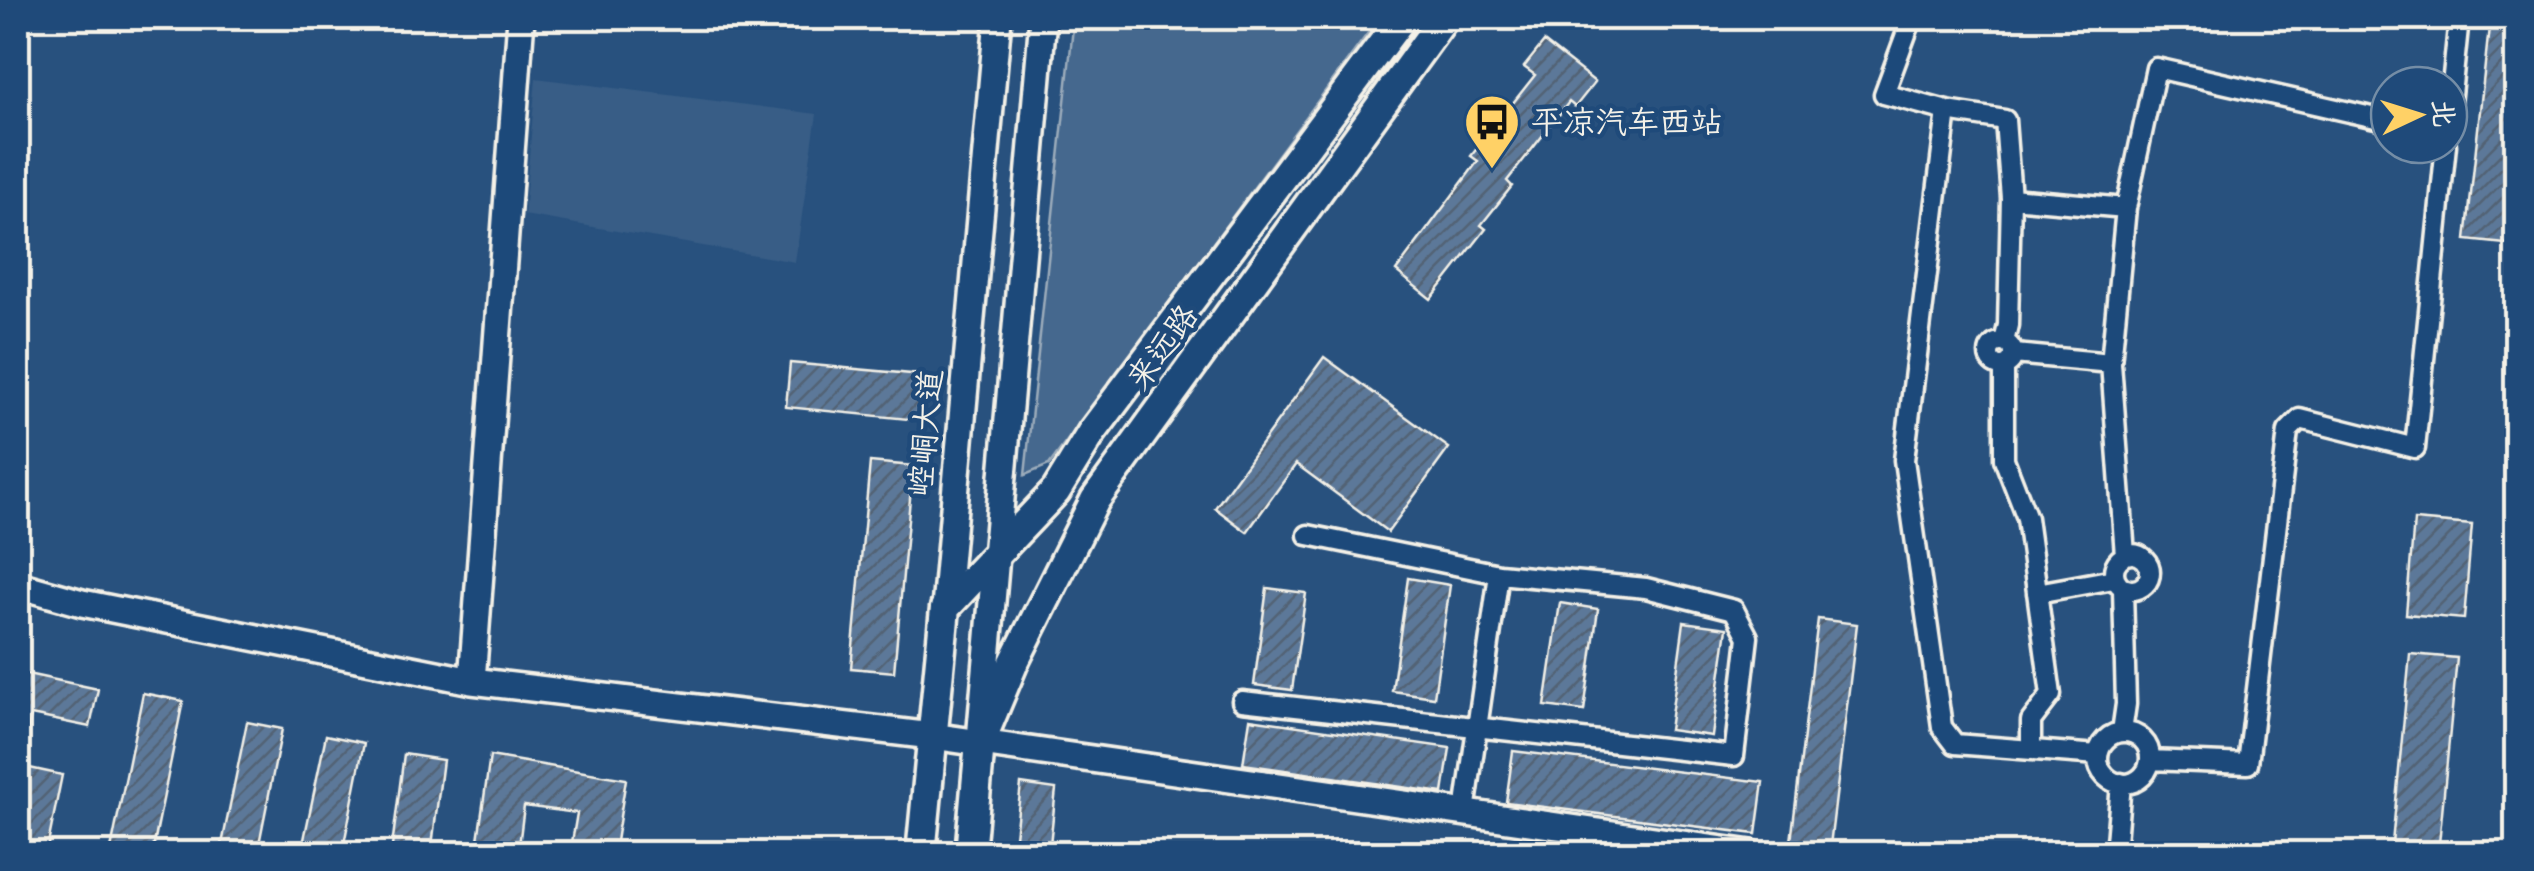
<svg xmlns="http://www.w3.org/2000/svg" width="2534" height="871" viewBox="0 0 2534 871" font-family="'Indie Flower','LXGW WenKai TC',sans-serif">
	<defs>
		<pattern id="building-hatch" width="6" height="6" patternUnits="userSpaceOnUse" patternTransform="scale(2.5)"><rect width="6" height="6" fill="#5b7899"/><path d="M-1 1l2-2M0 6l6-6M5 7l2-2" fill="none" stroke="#536274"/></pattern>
	</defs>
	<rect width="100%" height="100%" fill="#28517e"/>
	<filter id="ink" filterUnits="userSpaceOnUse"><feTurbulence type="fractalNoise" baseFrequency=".01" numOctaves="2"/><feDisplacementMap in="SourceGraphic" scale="20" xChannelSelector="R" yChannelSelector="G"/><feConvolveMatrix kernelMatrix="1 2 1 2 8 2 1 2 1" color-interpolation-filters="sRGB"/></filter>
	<g filter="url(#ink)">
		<path fill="#375d86" d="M536,78L817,114L795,262L524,215Z"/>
		<path fill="#45688e" stroke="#9cacbb" stroke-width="2.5" d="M1074,18H1379L1049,465L1025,475Z"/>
		<path fill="url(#building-hatch)" stroke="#f4f1e8" stroke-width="2.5" d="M2490,18H2516V245L2466,240Z
			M1544,42L1595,82L1575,107L1569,102L1507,181L1512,186L1481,225L1486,229L1431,299L1396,271L1478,161L1471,156L1535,75L1524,67Z
			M1324,357L1449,448L1388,532L1296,464L1247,532L1215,508Z
			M790,363L922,375L918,420L786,407Z
			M870,462L913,466L894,672L851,668Z
			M2414,520L2472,525L2464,619L2406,614Z
			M1408,578L1450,585L1434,697L1392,691Z
			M1267,588L1306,593L1292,690L1254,685Z
			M1560,603L1598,609L1584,711L1545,706Z
			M1818,619L1857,624L1829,854L1790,850Z
			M1684,622L1727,628L1712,736L1669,730Z
			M2410,654L2457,658L2438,854H2391Z
			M18,672L98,689L90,727L31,715L25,745L18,744Z
			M143,693L183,701L152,854H110Z
			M1250,719L1450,748L1443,793L1243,764Z
			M247,722L282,729L257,854H220Z
			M326,735L364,743L342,854H301Z
			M1513,751L1763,782L1756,834L1506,802Z
			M404,754L443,760L431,854H391Z
			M490,756L626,779L614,854H570L577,813L524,806L518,854H476Z
			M25,767L62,775L46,854H18V803Z
			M1021,784L1056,789L1049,854H1013Z"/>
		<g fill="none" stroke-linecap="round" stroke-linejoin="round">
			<g stroke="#f4f1e8" stroke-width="25">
				<path id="street" d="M1912,18L1884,94L1947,111L2005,120L2011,198L2126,208
					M1947,111L1904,460L1942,727L1955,744L2098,755
					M2449,114L2459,18
					M1989 354a12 12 0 1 1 24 0a12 12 0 1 1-24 0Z
					M2004,342L2008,325L2011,198
					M2014,354L2111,363
					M2004,367V459L2027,518L2051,695L2031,721V750
					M2114 572a18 18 0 1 1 36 0a18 18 0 1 1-36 0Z
					M2125,555L2111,363L2126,208L2156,68L2389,121
					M2037,593L2114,579
					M1242,701L1734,756L1748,637L1734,610L1646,588L1499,574L1308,535
					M2122,732L2126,704L2123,589
					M2098 758a26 26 0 1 1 52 0a26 26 0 1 1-52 0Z
					M2150,760L2248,764L2288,431L2300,419L2415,448L2446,145
					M1465,812L1499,574
					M2115,854L2121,783"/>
			</g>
			<g stroke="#f4f1e8" stroke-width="32">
				<path id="secondary" d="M18,585L82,603L472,681L932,736L1752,854
					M945,608L998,18
					M472,681L521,18
					M981,728L1043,18"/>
			</g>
			<g stroke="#f4f1e8" stroke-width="35">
				<path id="primary" d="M921,854L945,608L1056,491L1092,432L1402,18
					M970,854L980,743L1013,664L1095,500L1444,18"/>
			</g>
			<use href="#street" stroke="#1f4a7a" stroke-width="18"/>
			<use href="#secondary" stroke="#1f4a7a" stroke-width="25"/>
			<use href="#primary" stroke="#1f4a7a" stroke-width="28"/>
		</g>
	</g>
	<defs>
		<g id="bus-pin" transform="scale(2.875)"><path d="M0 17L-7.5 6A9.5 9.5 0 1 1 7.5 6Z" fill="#ffd166" stroke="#1f4a7a"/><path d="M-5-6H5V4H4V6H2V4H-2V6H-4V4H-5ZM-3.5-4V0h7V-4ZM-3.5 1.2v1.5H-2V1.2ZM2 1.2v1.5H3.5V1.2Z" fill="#111"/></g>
	</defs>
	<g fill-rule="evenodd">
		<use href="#bus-pin" x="1492" y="122"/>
	</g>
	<g text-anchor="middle" stroke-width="9" stroke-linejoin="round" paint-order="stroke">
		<g font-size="32" fill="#f4f1e8" stroke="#1f4a7a" text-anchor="start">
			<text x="1531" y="133">平凉汽车西站</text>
		</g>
		<g font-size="32" fill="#f4f1e8" stroke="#1f4a7a">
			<text transform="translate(1162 347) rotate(-54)" y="11">来远路</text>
			<text transform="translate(925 433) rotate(-85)" y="11">崆峒大道</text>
		</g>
	</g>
	<rect width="2534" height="871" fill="none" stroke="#1f4a7a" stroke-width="60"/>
	<rect x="30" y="30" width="2474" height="811" fill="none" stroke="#f4f1e8" stroke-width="4" filter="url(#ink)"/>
	<g transform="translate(2419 115) rotate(86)"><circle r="48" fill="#1f4a7a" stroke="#748da6" stroke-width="2.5"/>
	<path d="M0-8L18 38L0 25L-18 38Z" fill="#ffd166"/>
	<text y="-15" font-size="28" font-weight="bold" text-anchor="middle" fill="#f4f1e8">北</text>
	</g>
</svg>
